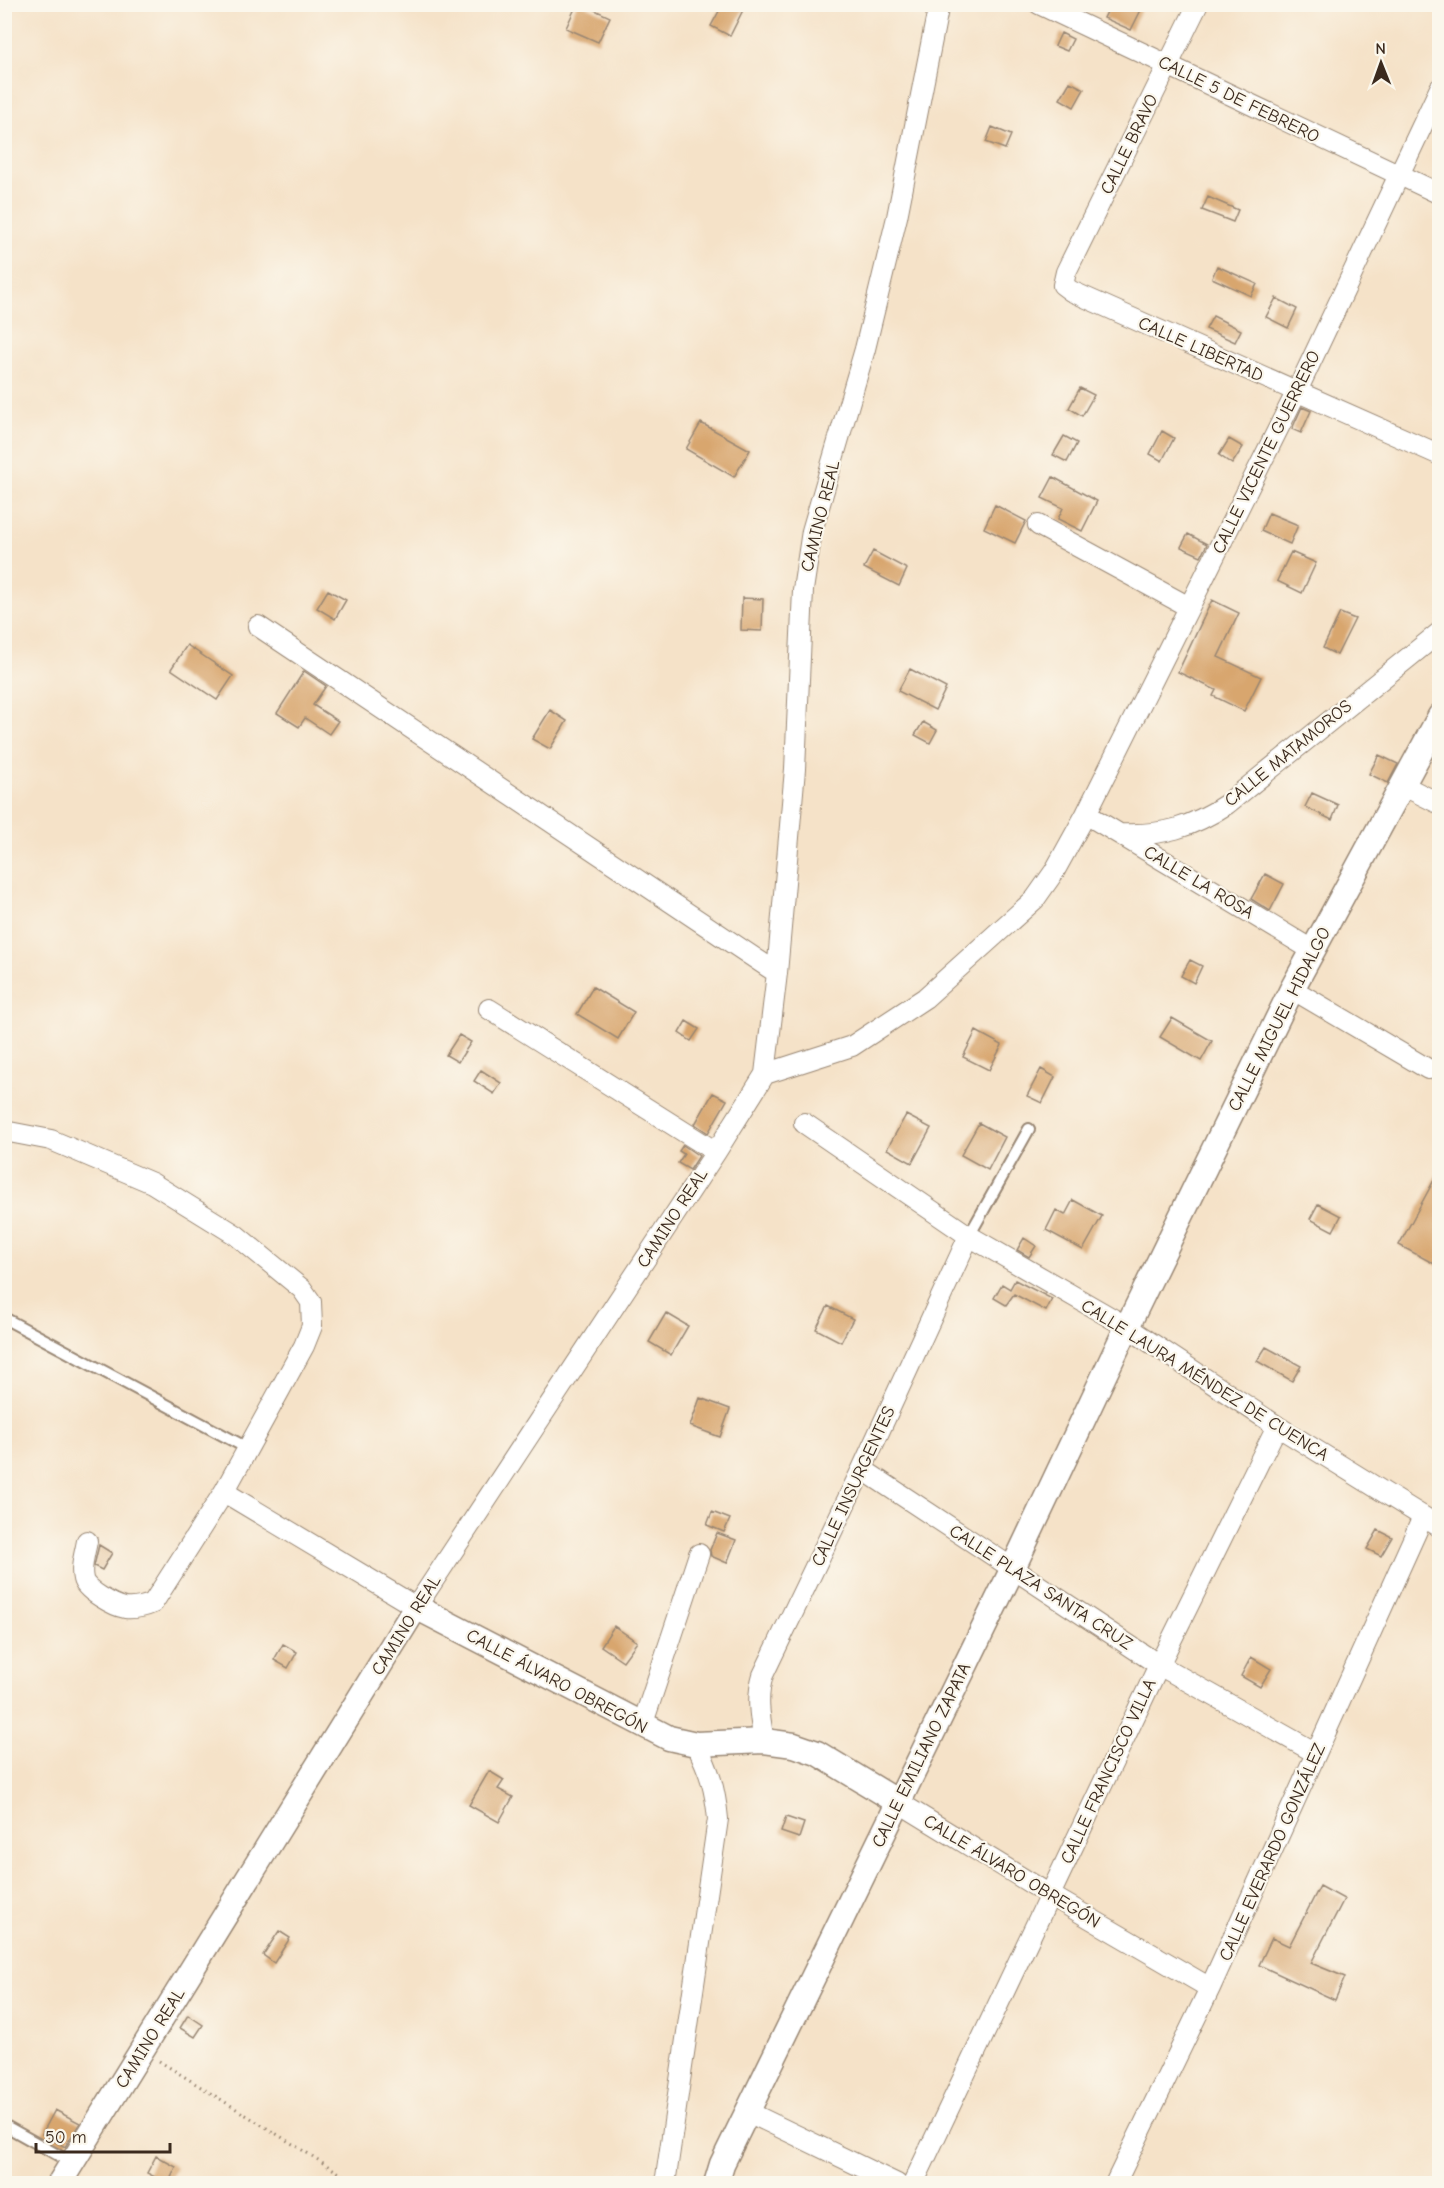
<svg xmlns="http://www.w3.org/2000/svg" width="1444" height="2188" viewBox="0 0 1444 2188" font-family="'Comic Neue',sans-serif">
	<rect width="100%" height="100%" fill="#fbf7ec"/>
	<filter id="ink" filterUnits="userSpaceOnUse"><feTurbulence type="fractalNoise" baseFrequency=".0167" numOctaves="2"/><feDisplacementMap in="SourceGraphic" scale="12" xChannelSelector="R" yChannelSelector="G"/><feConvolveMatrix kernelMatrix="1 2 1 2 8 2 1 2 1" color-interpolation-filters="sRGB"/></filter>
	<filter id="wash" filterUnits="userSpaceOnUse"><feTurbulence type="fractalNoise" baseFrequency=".008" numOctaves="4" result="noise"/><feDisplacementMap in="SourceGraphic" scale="24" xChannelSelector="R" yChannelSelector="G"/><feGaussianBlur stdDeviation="1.35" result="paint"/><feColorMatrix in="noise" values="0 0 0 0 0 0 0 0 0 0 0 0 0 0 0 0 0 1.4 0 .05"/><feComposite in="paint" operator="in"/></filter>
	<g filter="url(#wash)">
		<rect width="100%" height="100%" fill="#f5e2c8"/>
		<g id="blocks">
			<path fill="#d8a66e" d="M577,4H582L610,17L598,42L566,28Z
				M723,4H746L730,36L711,26Z
				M1111,4H1144L1131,30L1104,18Z
				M1061,33L1073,39L1067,51L1055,46Z
				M1070,82L1084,89L1074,107L1060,99Z
				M992,127L1011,135L1005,149L986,142Z
				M1208,197L1238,210L1233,222L1202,210Z
				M1217,266L1257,284L1251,296L1212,278Z
				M1276,298L1297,309L1288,328L1266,317Z
				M1213,316L1241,330L1235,342L1206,329Z
				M1080,388L1094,395L1082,416L1069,408Z
				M1302,407L1311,411L1301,433L1292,429Z
				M701,423L750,450L734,477L686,449Z
				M1162,431L1174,438L1162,461L1150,454Z
				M1064,436L1077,443L1067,462L1053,455Z
				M1229,439L1243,447L1232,464L1219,455Z
				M1053,477L1097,501L1082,531L1058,519L1063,508L1042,498Z
				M995,505L1026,521L1015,543L984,528Z
				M1269,513L1298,525L1290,544L1261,531Z
				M1188,534L1207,544L1201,556L1181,547Z
				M873,551L907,569L899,586L864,568Z
				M1291,552L1316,563L1302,593L1277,581Z
				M328,590L346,600L335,619L317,608Z
				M742,598L763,599L762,631L741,630Z
				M1212,600L1239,613L1218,657L1261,677L1244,711L1213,696L1216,690L1178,672Z
				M1340,613L1355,619L1337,655L1323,648Z
				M187,645L233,676L217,700L171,669Z
				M910,669L946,688L935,710L898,691Z
				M304,671L326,686L313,705L338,721L329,734L305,718L299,727L277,713Z
				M550,710L567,721L550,749L532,739Z
				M923,722L937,730L930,743L915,735Z
				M1379,755L1398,764L1388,783L1369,774Z
				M1312,793L1338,805L1332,820L1305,807Z
				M1265,874L1284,884L1270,911L1251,899Z
				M1190,960L1202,966L1194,983L1181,976Z
				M593,987L634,1012L618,1039L577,1014Z
				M1172,1018L1212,1041L1201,1061L1160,1037Z
				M686,1021L699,1029L691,1041L679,1033Z
				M976,1031L1002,1045L989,1070L963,1057Z
				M459,1035L471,1042L458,1062L446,1055Z
				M1041,1069L1055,1077L1042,1103L1027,1096Z
				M481,1070L501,1083L494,1094L474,1081Z
				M713,1093L727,1100L708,1133L695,1124Z
				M906,1115L931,1128L912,1163L887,1149Z
				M979,1123L1005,1137L988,1170L961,1155Z
				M683,1145L699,1156L690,1170L678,1163L684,1154L679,1151Z
				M1440,1169V1267L1399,1245Z
				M1073,1200L1102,1216L1083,1250L1046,1230L1056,1210L1065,1215Z
				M1318,1204L1341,1216L1333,1231L1310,1219Z
				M1024,1238L1036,1246L1029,1257L1017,1250Z
				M1015,1280L1052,1299L1046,1311L1014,1294L1006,1305L994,1298L1002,1284L1010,1289Z
				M828,1306L853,1319L841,1342L816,1329Z
				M666,1313L688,1326L671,1355L649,1342Z
				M1266,1347L1301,1366L1292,1381L1257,1361Z
				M700,1398L730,1409L720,1437L690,1426Z
				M712,1512L730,1519L724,1532L707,1525Z
				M1378,1530L1392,1537L1381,1556L1367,1549Z
				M717,1533L736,1540L727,1563L711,1556L710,1550Z
				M99,1545L112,1553L102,1570L94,1566Z
				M614,1626L637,1642L623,1661L601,1646Z
				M283,1644L297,1652L288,1668L274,1660Z
				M1251,1657L1271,1669L1260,1687L1241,1676Z
				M489,1771L504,1780L498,1789L513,1797L499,1822L469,1805Z
				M786,1817L804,1823L799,1838L781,1832Z
				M1320,1886L1344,1899L1311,1963L1345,1977L1335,2000L1259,1965L1272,1938L1289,1946Z
				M279,1931L290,1938L274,1963L263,1955Z
				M188,2015L203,2025L195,2037L180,2028Z
				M55,2110L80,2123L65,2147L42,2134Z
				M156,2156L176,2167L168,2184L147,2173Z"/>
		</g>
	</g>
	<g filter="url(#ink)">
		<use href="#blocks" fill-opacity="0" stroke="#988673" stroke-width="1.5"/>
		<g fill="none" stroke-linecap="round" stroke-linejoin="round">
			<g stroke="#988673" stroke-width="14">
				<path id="service" d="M969,1236L1029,1129
					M4,1318L247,1448
					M4,2125L72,2163"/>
			</g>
			<g stroke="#988673" stroke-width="22">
				<path id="minor" d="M1039,4L1440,194
					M1198,4L1066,272L1063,285L1071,291L1440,455
					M1038,525L1189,607
					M258,626L777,973
					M1404,786L1440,804
					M1086,814L1312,950
					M1120,834C1162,836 1191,828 1227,804L1440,632
					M1292,989L1428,1069
					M489,1009L716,1152
					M765,1074L852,1046L925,998L1035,899L1054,872L1086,814L1297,391L1440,88
					M804,1123L969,1236L1127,1327L1277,1426L1440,1527
					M4,1131L51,1140L152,1183L236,1235L302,1289L311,1302L312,1326L304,1346L224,1492L153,1603C144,1607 136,1609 125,1608C114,1606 85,1590 83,1579C80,1567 85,1553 87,1541
					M862,1469L1159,1665L1316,1753
					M224,1492L416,1607L716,1152L765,1074L777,973L795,769L803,590L812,531L865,349L897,217L939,4
					M642,1726L699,1554
					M764,1741C760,1718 756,1698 763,1675L862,1469L969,1236
					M898,1802L1050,1895L1210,1988
					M748,2112L897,2184
					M665,2184L718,1819C715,1788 710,1772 696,1744
					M913,2184L1159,1665L1277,1426
					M1115,2184L1210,1988L1423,1517"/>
			</g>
			<g stroke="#988673" stroke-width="27">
				<path id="tertiary" d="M59,2184L416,1607L669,1738L696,1744L764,1741L794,1745L817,1753L898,1802
					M716,2184L722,2164L1013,1568L1127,1327L1292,989L1440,716"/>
			</g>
			<path stroke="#988673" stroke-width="3" stroke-dasharray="1.5 4.5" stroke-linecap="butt" d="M159,2061L357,2184"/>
			<use href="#service" stroke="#fff" stroke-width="10"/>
			<use href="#minor" stroke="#fff" stroke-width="20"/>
			<use href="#tertiary" stroke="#fff" stroke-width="24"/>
		</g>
	</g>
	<g text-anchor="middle" stroke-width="4.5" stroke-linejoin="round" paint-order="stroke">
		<g font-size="18" fill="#3b2a1e" stroke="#fbf7ec">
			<text transform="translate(1239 99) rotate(26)" y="6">CALLE 5 DE FEBRERO</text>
			<text transform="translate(1129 144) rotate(-64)" y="6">CALLE BRAVO</text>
			<text transform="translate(1201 349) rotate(24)" y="6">CALLE LIBERTAD</text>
			<text transform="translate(1266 452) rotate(-64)" y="6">CALLE VICENTE GUERRERO</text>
			<text transform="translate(820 516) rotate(-76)" y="6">CAMINO REAL</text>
			<text transform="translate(1288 753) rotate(-39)" y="6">CALLE MATAMOROS</text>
			<text transform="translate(1199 882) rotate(31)" y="6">CALLE LA ROSA</text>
			<text transform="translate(1279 1019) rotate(-63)" y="6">CALLE MIGUEL HIDALGO</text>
			<text transform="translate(672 1218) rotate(-57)" y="6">CAMINO REAL</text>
			<text transform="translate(1205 1380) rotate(32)" y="6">CALLE LAURA MÉNDEZ DE CUENCA</text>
			<text transform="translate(853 1486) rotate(-65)" y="6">CALLE INSURGENTES</text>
			<text transform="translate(1041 1587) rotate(33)" y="6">CALLE PLAZA SANTA CRUZ</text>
			<text transform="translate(406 1625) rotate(-58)" y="6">CAMINO REAL</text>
			<text transform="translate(557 1681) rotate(28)" y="6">CALLE ÁLVARO OBREGÓN</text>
			<text transform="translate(921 1755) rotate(-64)" y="6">CALLE EMILIANO ZAPATA</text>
			<text transform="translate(1108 1771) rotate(-65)" y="6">CALLE FRANCISCO VILLA</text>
			<text transform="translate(1272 1852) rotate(-66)" y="6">CALLE EVERARDO GONZÁLEZ</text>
			<text transform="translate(1012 1871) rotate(31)" y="6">CALLE ÁLVARO OBREGÓN</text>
			<text transform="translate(150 2038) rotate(-58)" y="6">CAMINO REAL</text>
		</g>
	</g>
	<rect width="1444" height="2188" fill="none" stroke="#fbf7ec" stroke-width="24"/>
	<g transform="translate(1381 63) rotate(359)" stroke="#fbf7ec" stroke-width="4.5" paint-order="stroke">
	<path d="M0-4.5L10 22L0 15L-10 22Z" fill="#3b2a1e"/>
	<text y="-9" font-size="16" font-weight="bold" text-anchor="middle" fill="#3b2a1e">N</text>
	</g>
	<path d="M36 2143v9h134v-9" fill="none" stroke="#3b2a1e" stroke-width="3"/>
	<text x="45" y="2143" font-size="18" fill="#3b2a1e" stroke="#fbf7ec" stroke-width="4.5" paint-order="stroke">50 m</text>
</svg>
